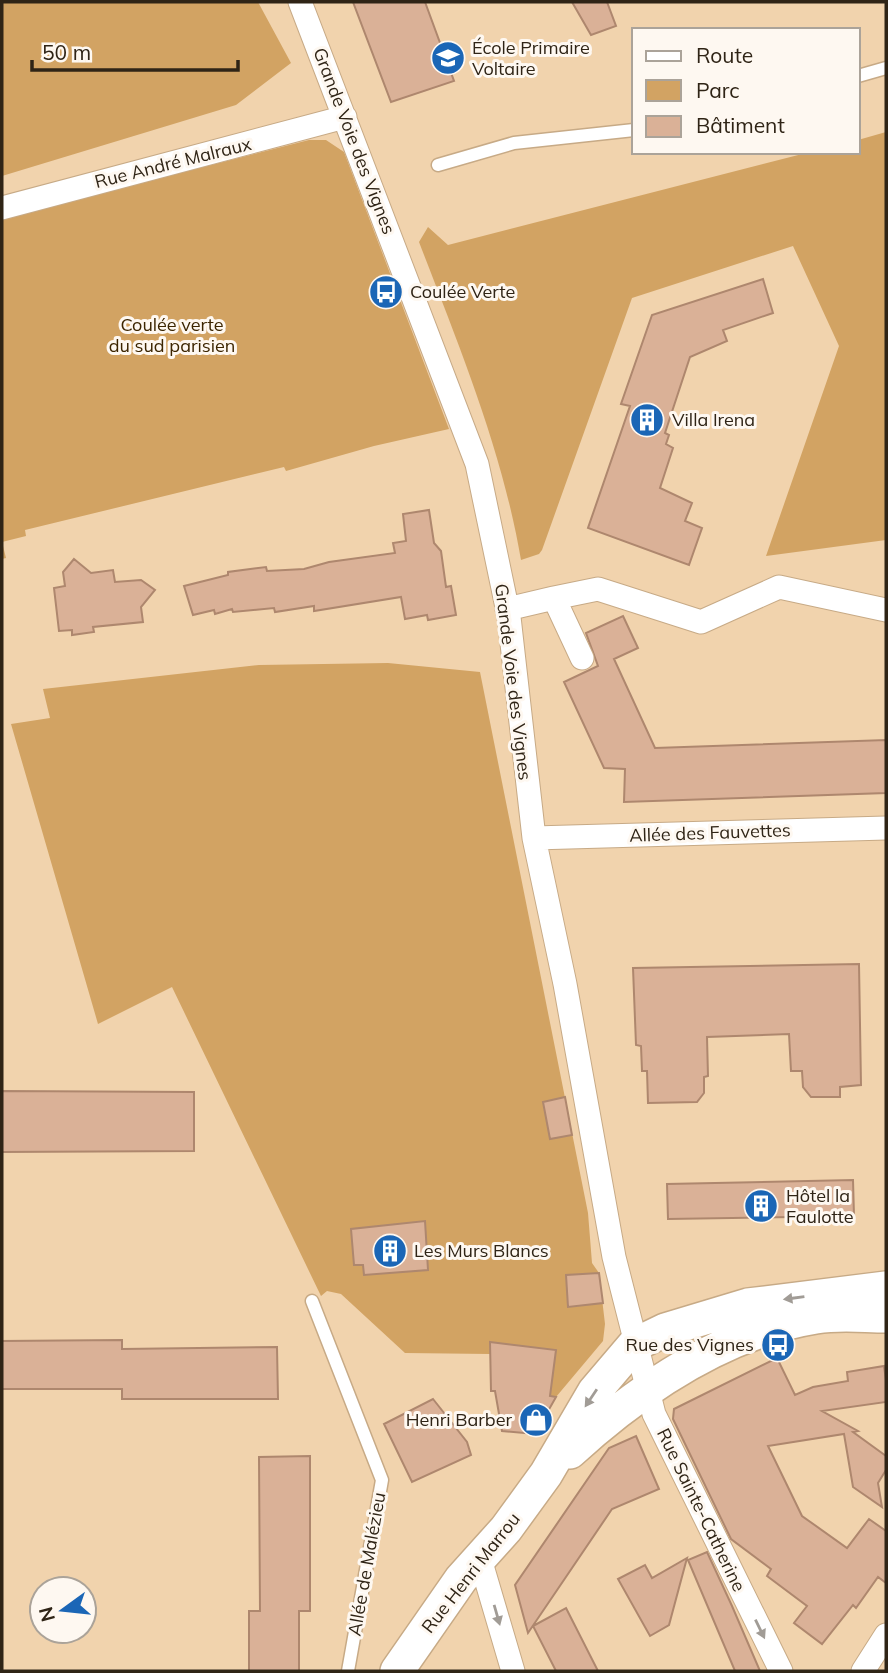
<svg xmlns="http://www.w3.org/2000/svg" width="888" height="1673" viewBox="0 0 888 1673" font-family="Mulish,sans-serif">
	<rect width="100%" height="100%" fill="#f1d3ad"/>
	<path fill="#d2a363" d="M2,2H258L291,63L236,105L2,176Z
		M886,132V540L766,556L839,346L793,246L632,298L542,550L539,554L521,560C502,449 459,346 419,242L428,227L448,245L810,152H858V140Z
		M309,140H326L344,152L449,429L374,446L286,471L284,467L25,530L26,536L2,542L6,558L2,559V218Z
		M388,663L480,672L588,1213L592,1263L599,1273L605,1324L603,1341L556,1397L491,1391L490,1354L405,1353L341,1294L327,1291L321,1296L172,987L98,1024L11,724L50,718L43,689L259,665Z"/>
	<path fill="#dab197" stroke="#ae876e" stroke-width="2" d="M353,2H425L454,81L391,102Z
		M572,2H607L616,26L591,35Z
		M763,279L773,313L723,330L727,341L690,357L665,433L669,435L666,444L673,448L660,488L692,503L685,521L702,528L689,565L588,528L630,406L621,404L652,315Z
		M429,510L434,543L441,551L446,587L451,586L456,615L428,620L427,615L405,619L401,597L314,611V606L275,612L274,608L233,612L232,609L215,614L214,610L193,615L184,586L228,575V572L266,567L267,571L304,569L329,562L395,553L393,543L406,541L403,514Z
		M74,559L91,573L113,570L115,582L141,580L155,590L141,607L143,622L93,627L94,632L72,635V630L59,631L54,588L65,586L63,572Z
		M623,616L638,648L614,659L655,748L886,740V793L624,802L625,769L604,768L564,682L598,666L586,633Z
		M859,964L861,1085L840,1087V1097H811L803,1087L802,1071H791L789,1034L707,1037L708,1076L704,1077V1093L697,1102L648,1103L647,1071H642L641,1046L636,1045L633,968Z
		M2,1091L194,1092V1151L2,1152Z
		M565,1097L572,1135L550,1139L543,1102Z
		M853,1180L854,1216L668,1219L667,1184Z
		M425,1221L428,1270L364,1275L363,1265H354L351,1229Z
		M599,1273L603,1303L568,1307L566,1275Z
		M122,1340V1349L277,1347L278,1399H122V1389H2V1341Z
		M490,1342L556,1350L550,1396L556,1397L535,1434L502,1431L495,1391H491Z
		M777,1358L795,1395L813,1387L848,1381L847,1372L884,1366L886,1380V1402L822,1411L858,1431L853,1432L886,1456V1470L878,1483L882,1507L853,1487L844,1434L768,1446L802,1516L847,1548L869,1519L886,1531V1583L878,1577L856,1608L853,1605L822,1644L794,1623L807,1606L767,1576L771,1569L731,1539L673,1419L674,1409Z
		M433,1399L467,1442L471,1455L412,1482L384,1424Z
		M636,1436L659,1489L612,1509L528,1633L515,1585L609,1448Z
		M310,1456V1611H299V1671H249V1611H260L259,1457Z
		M707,1552L732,1606L760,1671H735L688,1560Z
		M687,1558L669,1625L650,1636L618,1579L645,1565L652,1578Z
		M566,1608L598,1671H556L533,1626Z"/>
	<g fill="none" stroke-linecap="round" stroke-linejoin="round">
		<g stroke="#c7aa86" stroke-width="15">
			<path id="lane" d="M858,76L886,68
				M438,165L514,143L634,130
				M312,1301L382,1480L348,1671"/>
		</g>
		<g stroke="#c7aa86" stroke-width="25">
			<path id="street" d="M300,2L477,464L509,617L534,838L565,984L614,1257L654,1414L781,1671
				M2,208L345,117
				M554,598L598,589L701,622L779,587L886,610
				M507,609L554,598L582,658
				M534,838L886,828
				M480,1559L513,1671
				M863,1671L886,1635"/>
		</g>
		<g stroke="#c7aa86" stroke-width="36">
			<path id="secondary" d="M570,1452C638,1390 723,1332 816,1317C839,1313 864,1316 886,1316
				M397,1671L461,1579L506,1529L546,1474L594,1392L634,1345L665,1330L748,1305L886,1288"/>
		</g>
		<use href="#lane" stroke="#fff" stroke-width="12"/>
		<use href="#street" stroke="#fff" stroke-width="23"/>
		<use href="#secondary" stroke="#fff" stroke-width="33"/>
	</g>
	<defs><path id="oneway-solid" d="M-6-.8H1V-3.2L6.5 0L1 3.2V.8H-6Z" transform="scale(1.75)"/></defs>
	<g fill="#a19c96">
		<use href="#oneway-solid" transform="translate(794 1298) rotate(172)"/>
		<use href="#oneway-solid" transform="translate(591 1398) rotate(124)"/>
		<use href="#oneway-solid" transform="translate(497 1615) rotate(74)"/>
		<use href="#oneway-solid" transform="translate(760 1629) rotate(64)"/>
	</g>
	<defs>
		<g id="school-disc" transform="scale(1.75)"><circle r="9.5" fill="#1b66b6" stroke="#fef8f1"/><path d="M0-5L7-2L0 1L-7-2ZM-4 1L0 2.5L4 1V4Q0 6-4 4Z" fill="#fff"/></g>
		<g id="bus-disc" transform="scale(1.75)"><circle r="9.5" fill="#1b66b6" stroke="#fef8f1"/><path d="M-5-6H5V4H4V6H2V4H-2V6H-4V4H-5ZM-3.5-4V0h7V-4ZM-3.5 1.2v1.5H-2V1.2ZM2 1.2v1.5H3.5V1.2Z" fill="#fff"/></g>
		<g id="building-disc" transform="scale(1.75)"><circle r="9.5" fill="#1b66b6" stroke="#fef8f1"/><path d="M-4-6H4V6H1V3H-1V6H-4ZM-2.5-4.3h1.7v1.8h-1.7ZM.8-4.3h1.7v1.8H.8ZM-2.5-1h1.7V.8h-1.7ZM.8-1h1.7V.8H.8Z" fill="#fff"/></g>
		<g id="shop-disc" transform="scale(1.75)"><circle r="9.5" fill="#1b66b6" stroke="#fef8f1"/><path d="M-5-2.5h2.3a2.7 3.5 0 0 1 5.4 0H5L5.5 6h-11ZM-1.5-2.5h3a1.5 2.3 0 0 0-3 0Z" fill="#fff"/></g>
	</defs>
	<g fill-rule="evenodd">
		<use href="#school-disc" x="448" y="58"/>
		<use href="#bus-disc" x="386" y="292"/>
		<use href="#building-disc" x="647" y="420"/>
		<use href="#building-disc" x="761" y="1206"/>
		<use href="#building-disc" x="390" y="1251"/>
		<use href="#bus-disc" x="778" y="1345"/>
		<use href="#shop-disc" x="536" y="1420"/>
	</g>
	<g text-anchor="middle" stroke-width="6" stroke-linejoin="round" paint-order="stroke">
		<g font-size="18" fill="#2f2416" stroke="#fef8f1" text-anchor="start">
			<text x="472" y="54">École Primaire<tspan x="472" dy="21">Voltaire</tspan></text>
			<text x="410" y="298">Coulée Verte</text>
			<text x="672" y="426">Villa Irena</text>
			<text x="786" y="1202">Hôtel la<tspan x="786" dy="21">Faulotte</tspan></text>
			<text x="414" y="1257">Les Murs Blancs</text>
			<text x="754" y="1351" text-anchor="end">Rue des Vignes</text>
			<text x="512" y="1426" text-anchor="end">Henri Barber</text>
		</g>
		<g font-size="18" fill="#2f2416" stroke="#fef8f1">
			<text transform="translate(354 141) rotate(69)" y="6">Grande Voie des Vignes</text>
			<text transform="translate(173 163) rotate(-14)" y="6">Rue André Malraux</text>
			<text transform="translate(513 682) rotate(83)" y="6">Grande Voie des Vignes</text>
			<text transform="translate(710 833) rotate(-2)" y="6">Allée des Fauvettes</text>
			<text transform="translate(701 1510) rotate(64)" y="6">Rue Sainte-Catherine</text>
			<text transform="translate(367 1564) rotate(-80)" y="6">Allée de Malézieu</text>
			<text transform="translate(471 1573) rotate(-52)" y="6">Rue Henri Marrou</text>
		</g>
		<g font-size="18" fill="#3c2500" stroke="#fef8f1">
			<text x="172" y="331">Coulée verte<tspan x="172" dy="21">du sud parisien</tspan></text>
		</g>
	</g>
	<rect width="888" height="1673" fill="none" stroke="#2f2416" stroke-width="7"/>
	<rect x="632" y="28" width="228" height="126" fill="#fef8f1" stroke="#aba399" stroke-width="2"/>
	<rect x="646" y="51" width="35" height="10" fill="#ffffff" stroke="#aba399" stroke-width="2"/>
	<text x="696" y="63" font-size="21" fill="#2f2416">Route</text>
	<rect x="646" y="80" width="35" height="21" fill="#d2a363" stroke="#aba399" stroke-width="2"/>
	<text x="696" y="98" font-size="21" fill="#2f2416">Parc</text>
	<rect x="646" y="116" width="35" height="21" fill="#dab197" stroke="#aba399" stroke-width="2"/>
	<text x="696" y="133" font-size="21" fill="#2f2416">Bâtiment</text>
	<g transform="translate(63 1610) rotate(255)"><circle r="33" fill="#fef8f1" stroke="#aba399" stroke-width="2"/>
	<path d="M0-5L12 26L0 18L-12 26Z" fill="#1b66b6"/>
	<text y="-10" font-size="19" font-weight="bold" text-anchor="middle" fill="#2f2416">N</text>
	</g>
	<path d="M32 60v10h206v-10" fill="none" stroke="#2f2416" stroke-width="3.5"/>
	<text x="42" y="60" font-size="21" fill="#2f2416" stroke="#fef8f1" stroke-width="5" paint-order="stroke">50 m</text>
</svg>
